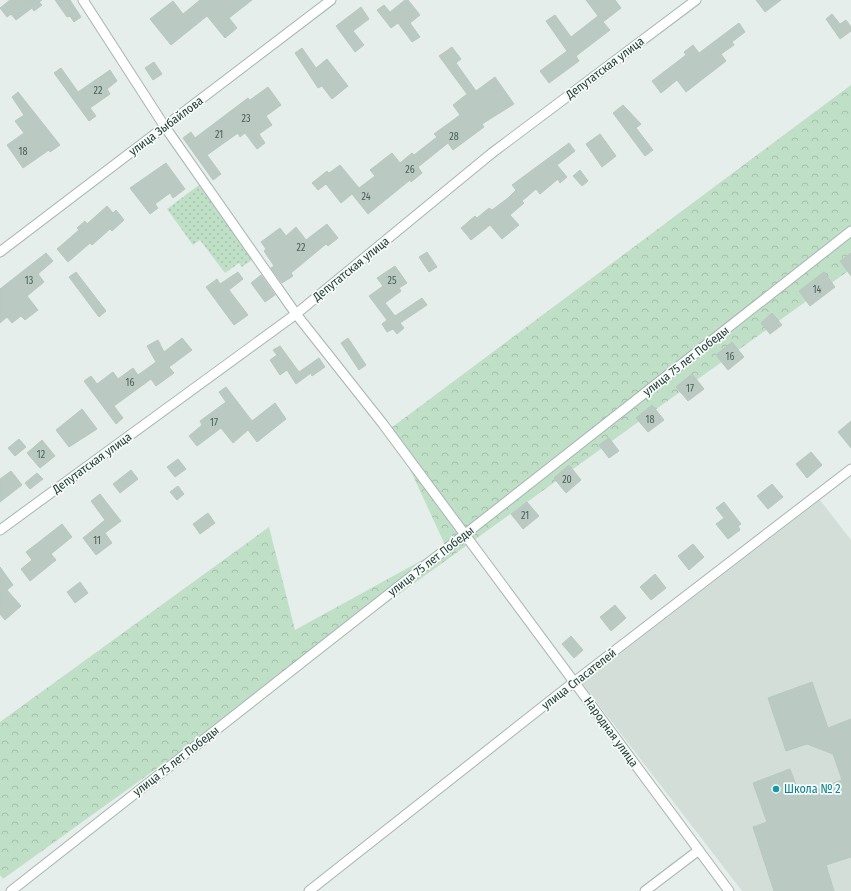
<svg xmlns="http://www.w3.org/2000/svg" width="851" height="891" viewBox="0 0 851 891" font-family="'Fira Sans Condensed',sans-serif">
	<defs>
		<pattern id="forest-crowns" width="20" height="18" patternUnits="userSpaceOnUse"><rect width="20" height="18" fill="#bfdfc6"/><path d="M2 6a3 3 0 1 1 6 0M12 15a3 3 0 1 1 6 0" fill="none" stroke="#a4c0ab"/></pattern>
		<pattern id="park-dots" width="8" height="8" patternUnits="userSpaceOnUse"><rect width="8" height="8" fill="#bfdfc6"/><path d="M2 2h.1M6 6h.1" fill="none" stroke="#a4c0ab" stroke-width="1.8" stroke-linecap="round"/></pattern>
	</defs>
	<rect width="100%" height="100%" fill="#e5eeea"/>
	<path fill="#d3ded9" d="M820,500L851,540V891H742L582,683Z"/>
	<path fill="url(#forest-crowns)" d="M851,85V269L3,879L0,875V722L269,527L295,630L446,547L391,428Z"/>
	<path fill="url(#park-dots)" d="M199,185L252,260L242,267L239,263L225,273L200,240L193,245L167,209Z"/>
	<path fill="#bbc9c3" stroke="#b8c8c0" d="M10,0H42L39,2L42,5L34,11L32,8L16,20L11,14L7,17L0,8Z
		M55,0H70L81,17L74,22L70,16L67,17Z
		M200,0H252L229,18L237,28L225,38L207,16L171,45L150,19L173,1L183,14Z
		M405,0H408L420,15L410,23L420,37L412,42L398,23L391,28L377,10L384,5L390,12Z
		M586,0H615L621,8L603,22L610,30L576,56L579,61L549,83L540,71L567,51L546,21L555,15L571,37L598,16Z
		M756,0H781L765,12Z
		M361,7L369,19L353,31L364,45L355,52L336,26Z
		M832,14L840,24L846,20L851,27V31L840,39L826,19Z
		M739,23L745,32L732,42L734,45L721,54L726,61L686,92L677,80L661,93L652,81L686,55L684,52L693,45L699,53Z
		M452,47L461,59L456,63L476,91L495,77L514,104L482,124L484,127L453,150L448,143L418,167L422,173L411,182L410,180L368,214L352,194L341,203L326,184L318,190L312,183L327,171L329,173L340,165L359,188L375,176L370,170L392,153L400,163L412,153L414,155L437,137L434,134L460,115L453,105L467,94L439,56Z
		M302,48L316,68L327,59L348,86L332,99L322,86L318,88L295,53Z
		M154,62L162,74L153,80L145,68Z
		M61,68L78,92L110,70L117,81L107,89L110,94L90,108L96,116L89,121L54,73Z
		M268,87L281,105L266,116L272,125L259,134L265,143L257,149L245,133L240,137L238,133L207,155L221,174L213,180L183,138L191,132L195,138L248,98L250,100Z
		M18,92L60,145L50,152L49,150L23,168L7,145L24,133L15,121L24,115L12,97Z
		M623,105L641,124L636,128L653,150L645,156L613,113Z
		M600,134L616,156L602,167L586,144Z
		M569,143L575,151L557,165L567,177L560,183L558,179L540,194L536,189L522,201L524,203L510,215L519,225L502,239L490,225L471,240L461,228L475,216L477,218L489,208L492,210L508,198L516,190L512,185Z
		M166,163L185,189L173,198L170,193L155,204L158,208L150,214L130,188Z
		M580,170L588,181L582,186L573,176Z
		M107,206L113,213L116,210L124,220L112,231L110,229L92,245L90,243L68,262L57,249L79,230L77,228L85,221L87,224Z
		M327,224L338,238L328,246L326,244L291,273L293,276L282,283L271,268L274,266L264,251L266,249L261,242L280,228L286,236L296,227L306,240Z
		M427,252L437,267L429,272L419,257Z
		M46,253L53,261L38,274L44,282L27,296L38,310L25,320L21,316L12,323L7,317L0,323V289Z
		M851,253V276L840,261Z
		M395,266L407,283L399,288L401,291L385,303L395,316L422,298L427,305L400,323L404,328L397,334L393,329L387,332L382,324L387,320L369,296L383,286L377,278Z
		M76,272L106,311L99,317L69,277Z
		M238,272L243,279L229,290L248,315L234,325L206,287L217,279L220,284Z
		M824,272L835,287L810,306L799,291Z
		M261,275L275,295L265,302L251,283Z
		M772,313L782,325L770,334L761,323Z
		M182,338L192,350L169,367L174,373L156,386L151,379L114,406L123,418L116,424L84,381L91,376L97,384L113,372L118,379L133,368L138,375L156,362L147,346L158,340L164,352Z
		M348,338L366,365L359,370L341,343Z
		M732,342L744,357L728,370L716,355Z
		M280,346L299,372L319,358L325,367L312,376L311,373L296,384L287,370L280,375L270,360L277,355L273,350Z
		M692,374L704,389L688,401L676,387Z
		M226,387L252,421L275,403L286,419L257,442L248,430L233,443L221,428L197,446L189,436L202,425L200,421L226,402L219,392Z
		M652,405L664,420L648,432L636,418Z
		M82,409L97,429L69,447L56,430Z
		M851,421V448L838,432Z
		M609,438L619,451L609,458L599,445Z
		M19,439L26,447L15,456L8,448Z
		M42,440L55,456L40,468L27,453Z
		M811,452L822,465L807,478L796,464Z
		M178,459L186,469L175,477L167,467Z
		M569,465L581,480L566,493L554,478Z
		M131,470L138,479L120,493L113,484Z
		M11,471L22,485L0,502V479Z
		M37,473L43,479L30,489L25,483Z
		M772,484L783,497L768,509L757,496Z
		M178,486L184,494L177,500L170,492Z
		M100,494L121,521L105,533L112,543L96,555L83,538L105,520L91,501Z
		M527,502L539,516L523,529L511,514Z
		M724,502L741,524L738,526L740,530L728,539L716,524L724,518L716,508Z
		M208,513L215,523L200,534L193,524Z
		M62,524L72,537L51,554L56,560L30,581L21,569L32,560L26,552Z
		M693,544L704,557L689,570L678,556Z
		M0,567L13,585L7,590L21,606L5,620L0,614Z
		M655,574L666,588L651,600L640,587Z
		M80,582L88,593L75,603L67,592Z
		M615,605L626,618L611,631L600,617Z
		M571,636L583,650L574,658L562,644Z
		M812,682L828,728L851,719V857L826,865L834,891H774L753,827L767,822L753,783L790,769L800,796L842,780L833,754L807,744L786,751L768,698Z"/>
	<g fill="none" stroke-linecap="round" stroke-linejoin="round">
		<g stroke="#a7b6b1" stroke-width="11">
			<path id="minor" d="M83,0L165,127L296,314L383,424L729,891
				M0,252L331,0
				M0,530L296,314L492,153L696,0
				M11,891L851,231
				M309,891L574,682L851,469
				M645,891L699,850"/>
		</g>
		<use href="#minor" stroke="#fff" stroke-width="9"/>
	</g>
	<circle fill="#0f9aa8" stroke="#f6faf8" stroke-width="1.5" cx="776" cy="789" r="4"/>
	<g text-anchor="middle" stroke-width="3.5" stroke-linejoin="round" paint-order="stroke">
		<g font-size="10" fill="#4a625a">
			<text x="98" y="94">22</text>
			<text x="246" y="122">23</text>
			<text x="219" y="138">21</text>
			<text x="454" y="140">28</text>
			<text x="23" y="155">18</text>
			<text x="410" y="173">26</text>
			<text x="366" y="200">24</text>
			<text x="301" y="251">22</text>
			<text x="29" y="284">13</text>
			<text x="392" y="284">25</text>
			<text x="817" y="293">14</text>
			<text x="730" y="360">16</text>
			<text x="130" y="386">16</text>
			<text x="690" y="392">17</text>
			<text x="650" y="423">18</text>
			<text x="214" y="426">17</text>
			<text x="41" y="458">12</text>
			<text x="567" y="483">20</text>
			<text x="525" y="519">21</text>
			<text x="97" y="544">11</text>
		</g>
		<g font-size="12" fill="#244037" stroke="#f6faf8">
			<text transform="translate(605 68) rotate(-37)" y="4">Депутатская улица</text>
			<text transform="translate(166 126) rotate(-37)" y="4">улица Зыбайлова</text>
			<text transform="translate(351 269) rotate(-39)" y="4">Депутатская улица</text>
			<text transform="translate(686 361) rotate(-38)" y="4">улица 75 лет Победы</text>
			<text transform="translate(92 463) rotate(-36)" y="4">Депутатская улица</text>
			<text transform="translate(431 561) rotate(-38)" y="4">улица 75 лет Победы</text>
			<text transform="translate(579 679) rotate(-38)" y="4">улица Спасателей</text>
			<text transform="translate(611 732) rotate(54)" y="4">Народная улица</text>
			<text transform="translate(176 761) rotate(-38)" y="4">улица 75 лет Победы</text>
		</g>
		<g font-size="12" fill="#0d838f" stroke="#f6faf8" text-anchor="start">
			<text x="784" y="793">Школа № 2</text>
		</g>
	</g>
</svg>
